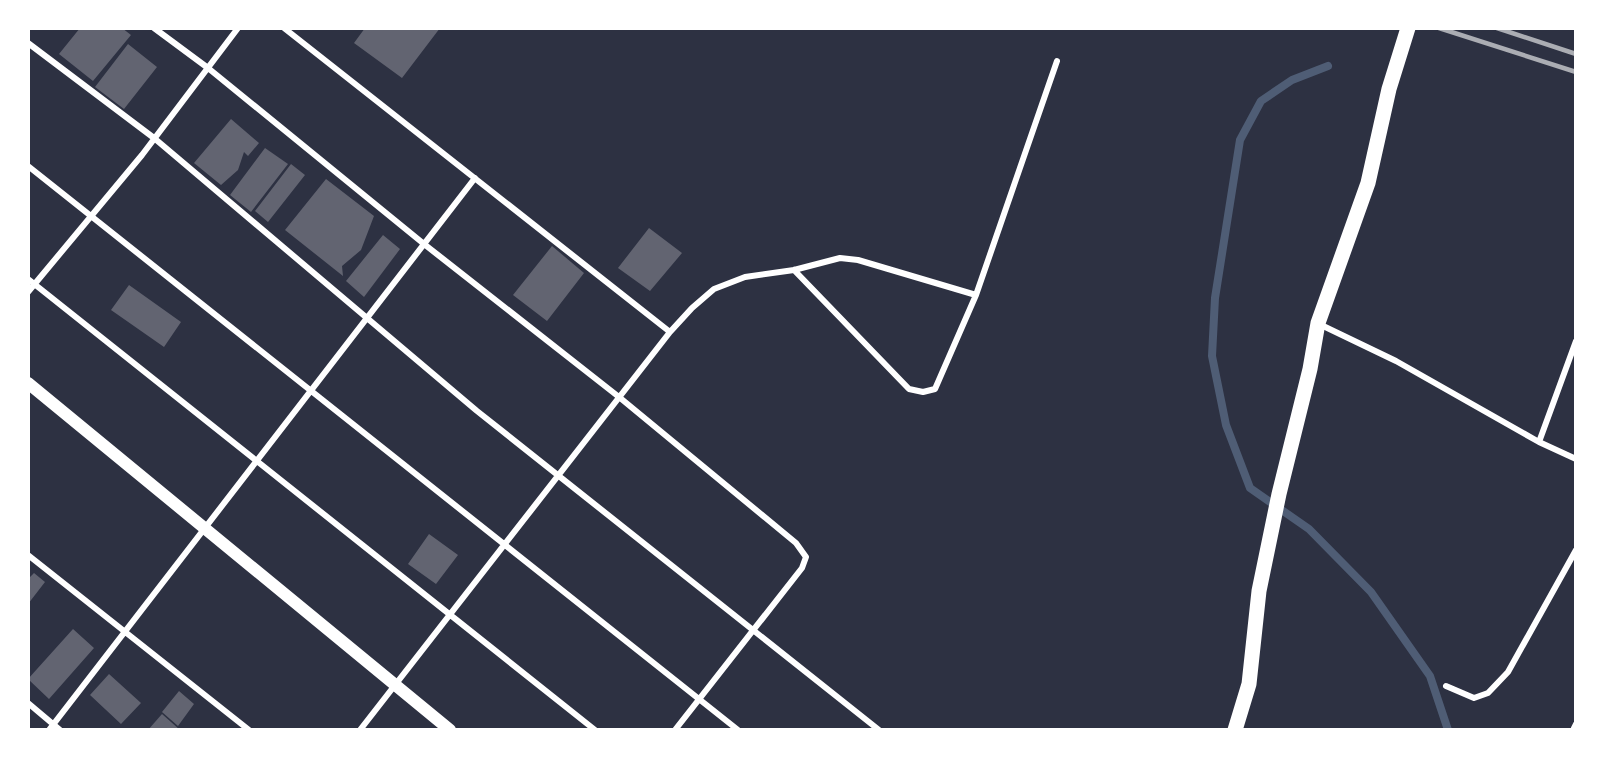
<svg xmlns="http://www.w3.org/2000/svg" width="1604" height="758" viewBox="0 0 1604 758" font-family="Roboto,sans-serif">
	<rect width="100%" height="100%" fill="#2d3142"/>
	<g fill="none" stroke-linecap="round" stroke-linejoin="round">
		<path stroke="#4f5d75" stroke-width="8" d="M1328,66L1292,80L1261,101L1240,140L1215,298L1212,356L1226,425L1250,488L1309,529L1371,592L1430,676L1448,730"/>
	</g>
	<path fill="#626471" d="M80,28H122L131,35L93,81L59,54Z
		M365,28H440L402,78L354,43Z
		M128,44L157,67L124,109L95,87Z
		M231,119L259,143L248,156L244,152L238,170L221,185L194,163Z
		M265,148L288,164L251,212L230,195Z
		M291,164L305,175L268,222L255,211Z
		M326,179L374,216L361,250L342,266L343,276L285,230Z
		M649,228L682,253L650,291L618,268Z
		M383,235L400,249L364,297L346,281Z
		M552,246L584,273L547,321L513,295Z
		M129,285L181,322L164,347L111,310Z
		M429,534L458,555L436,584L408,564Z
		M34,573L45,582L28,604V579Z
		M73,629L94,648L49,699L28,679Z
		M109,674L141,703L121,724L90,695Z
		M179,691L194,704L178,726L162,712Z
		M162,714L180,730H148Z"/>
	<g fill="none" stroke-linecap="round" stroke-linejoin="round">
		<path stroke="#fff" stroke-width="6" d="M154,28L208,68L424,244L619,397L796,543L806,557L802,568L675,730
			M284,28L670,332
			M28,43L154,138L477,411L879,730
			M28,166L738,730
			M794,270L909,389L923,392L935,389L976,295L1057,61
			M28,279L595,730
			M28,292L142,155L238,28
			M1319,324L1396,361L1539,442L1576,459
			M1539,442L1576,341
			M28,555L249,730
			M1446,686L1474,698L1488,693L1508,672L1576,550
			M28,703L60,730
			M1574,728L1576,724
			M49,730L475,178
			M360,730L670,332L692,308L714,289L745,277L794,270L840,258L858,260L976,295"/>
		<path stroke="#fff" stroke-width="12" d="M28,383L450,730"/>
		<path stroke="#fff" stroke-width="15" d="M1235,730L1249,684L1259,591L1279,494L1310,369L1318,323L1368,183L1389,89L1408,28"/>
		<path stroke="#abadb3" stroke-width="4.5" d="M1439,28L1576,72
			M1497,28L1576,54"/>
	</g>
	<rect width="1604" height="758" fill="none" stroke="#ffffff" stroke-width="60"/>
</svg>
